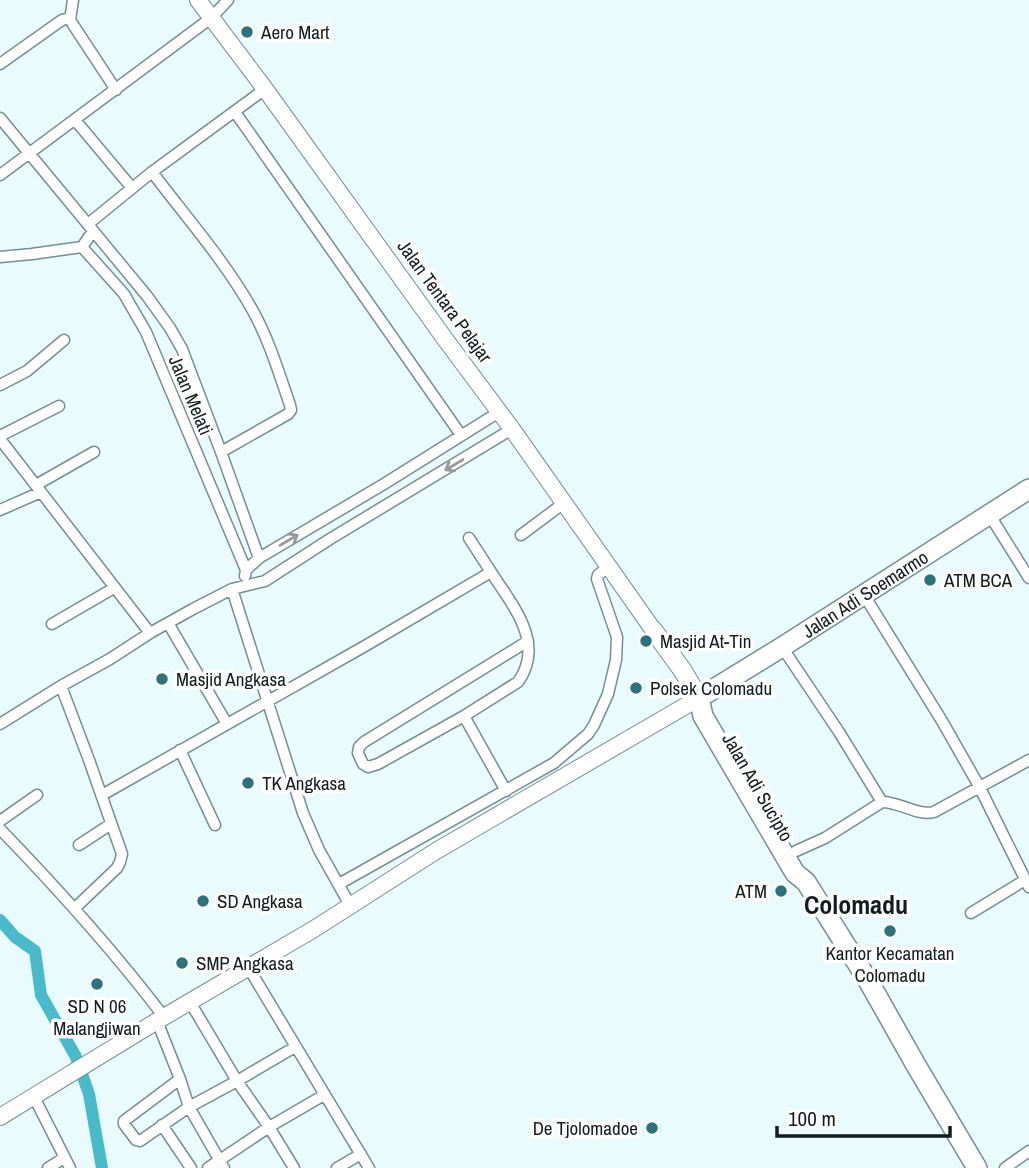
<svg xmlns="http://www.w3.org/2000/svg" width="1029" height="1168" viewBox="0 0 1029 1168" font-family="'Archivo Narrow',sans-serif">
	<rect width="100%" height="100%" fill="#eafbfe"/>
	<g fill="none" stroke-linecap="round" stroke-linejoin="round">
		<path stroke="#48bbca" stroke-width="12" d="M0,920L15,937L35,951L41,995L76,1057L89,1094L102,1168"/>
		<g stroke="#748f93" stroke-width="13">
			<path id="street" d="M73,0L70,20L116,90
				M0,64L62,20L66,19L70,20
				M235,112L461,435
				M0,118L147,296L170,328L182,349L221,452L259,558
				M75,120L132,188
				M152,172C186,217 225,261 253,311C269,340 279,373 290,405L291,410L288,414L221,452
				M0,175L211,18L228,0
				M88,224L152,172L265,89
				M82,247L124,294L146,332L246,570
				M0,257L32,254L82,247L93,231
				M0,385L27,371L64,340
				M0,436L59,406
				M0,439L150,633
				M36,485L94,452
				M0,510L41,492
				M989,514L1029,578
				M521,535L564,503
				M469,538L491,572
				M245,576L246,570L259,558L384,484L499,412
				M232,589L303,813L319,850L350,905
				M864,595L942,721L979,786L1029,887
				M168,623L227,724
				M52,624L114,588
				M782,647L839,732L882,802
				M61,686L89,760L122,854L120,862L117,868L75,908
				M464,716L506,791
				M0,724L61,686L110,659L150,633L193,609L232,589L265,581L330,539L512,429
				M180,750L215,825
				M102,795L365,646L491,572C512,605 546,643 518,682L464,716L378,764L368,767L363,764L358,753L359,747L364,742L528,641
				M0,821L37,795
				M0,829C58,889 114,951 164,1017
				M79,845L111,824
				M796,851L825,838L882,802C900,802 917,816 934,812L1029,760
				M339,884L554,763L588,734L594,725L608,694L616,660L617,637L597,579L598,575L608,567
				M971,913L1025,880
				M248,967L369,1168
				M190,1002L237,1081L269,1127L294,1168
				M157,1021L180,1079L189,1107L224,1168
				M180,1079L124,1121V1124L136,1140L140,1141L189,1107L237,1081L295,1047
				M34,1097L70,1168
				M162,1125L191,1168
				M48,1168L64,1158
				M208,1168L269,1127L324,1095
				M337,1168L361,1154
				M1005,1168L1029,1151"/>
		</g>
		<g stroke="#748f93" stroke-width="18">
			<path id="secondary" d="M198,0L265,89L445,339L512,429L654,631
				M0,1117L157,1021L314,929L436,851L699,698"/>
		</g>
		<g stroke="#748f93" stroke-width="20">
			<path id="primary" d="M654,631L683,671L699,698"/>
		</g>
		<g stroke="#748f93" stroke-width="22">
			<g id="highway">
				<path d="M699,698L703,716L795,873L806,882L869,982L917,1067L977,1168"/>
				<path id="s1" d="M699,698L782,647L1029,489"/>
			</g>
		</g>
		<use href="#street" stroke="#fff" stroke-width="10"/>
		<use href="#secondary" stroke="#fff" stroke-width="16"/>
		<use href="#primary" stroke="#fff" stroke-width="18"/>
		<use href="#highway" stroke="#fff" stroke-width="19"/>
	</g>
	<defs><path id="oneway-shaft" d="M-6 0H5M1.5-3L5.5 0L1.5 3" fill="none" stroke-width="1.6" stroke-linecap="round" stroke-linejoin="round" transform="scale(1.75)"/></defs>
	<g stroke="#95999a">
		<use href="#oneway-shaft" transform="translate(454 465) rotate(149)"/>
		<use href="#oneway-shaft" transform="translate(289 540) rotate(-31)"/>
	</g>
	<g fill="#2a737c" stroke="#fff" stroke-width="2.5">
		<circle cx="247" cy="32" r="7"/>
		<circle cx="930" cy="580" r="7"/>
		<circle cx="646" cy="641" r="7"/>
		<circle cx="162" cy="679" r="7"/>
		<circle cx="636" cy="688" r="7"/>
		<circle cx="248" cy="783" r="7"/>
		<circle cx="781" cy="891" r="7"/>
		<circle cx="203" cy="901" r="7"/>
		<circle cx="890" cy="931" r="7"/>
		<circle cx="182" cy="963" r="7"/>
		<circle cx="97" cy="984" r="7"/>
		<circle cx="652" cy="1128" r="7"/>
	</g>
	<g text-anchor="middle" stroke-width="7" stroke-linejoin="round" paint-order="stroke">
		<g font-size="19" fill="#131d1f" stroke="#fff" text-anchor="start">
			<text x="261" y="39">Aero Mart</text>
			<text x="944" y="587">ATM BCA</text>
			<text x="660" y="648">Masjid At-Tin</text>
			<text x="176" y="686">Masjid Angkasa</text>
			<text x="650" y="695">Polsek Colomadu</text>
			<text x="262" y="790">TK Angkasa</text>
			<text x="767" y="898" text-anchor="end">ATM</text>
			<text x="217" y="908">SD Angkasa</text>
			<text x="890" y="960" text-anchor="middle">Kantor Kecamatan<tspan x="890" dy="22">Colomadu</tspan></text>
			<text x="196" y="970">SMP Angkasa</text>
			<text x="97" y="1013" text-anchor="middle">SD N 06<tspan x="97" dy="22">Malangjiwan</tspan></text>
			<text x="638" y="1135" text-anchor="end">De Tjolomadoe</text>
		</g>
		<g font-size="19" fill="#131d1f" stroke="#fff">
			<text transform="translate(445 301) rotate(54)" y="7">Jalan Tentara Pelajar</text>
			<text transform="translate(191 395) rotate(67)" y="7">Jalan Melati</text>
			<text dy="7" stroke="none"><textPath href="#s1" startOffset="196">Jalan Adi Soemarmo</textPath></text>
			<text transform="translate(758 787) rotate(60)" y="7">Jalan Adi Sucipto</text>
		</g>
		<g font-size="26" font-weight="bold" fill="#131d1f" stroke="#fff">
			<text x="856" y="914">Colomadu</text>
		</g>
	</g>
	<path d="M777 1126v10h173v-10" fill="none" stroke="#131d1f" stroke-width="3.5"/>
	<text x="788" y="1126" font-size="21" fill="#131d1f" stroke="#ffffff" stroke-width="5" paint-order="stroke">100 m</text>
</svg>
